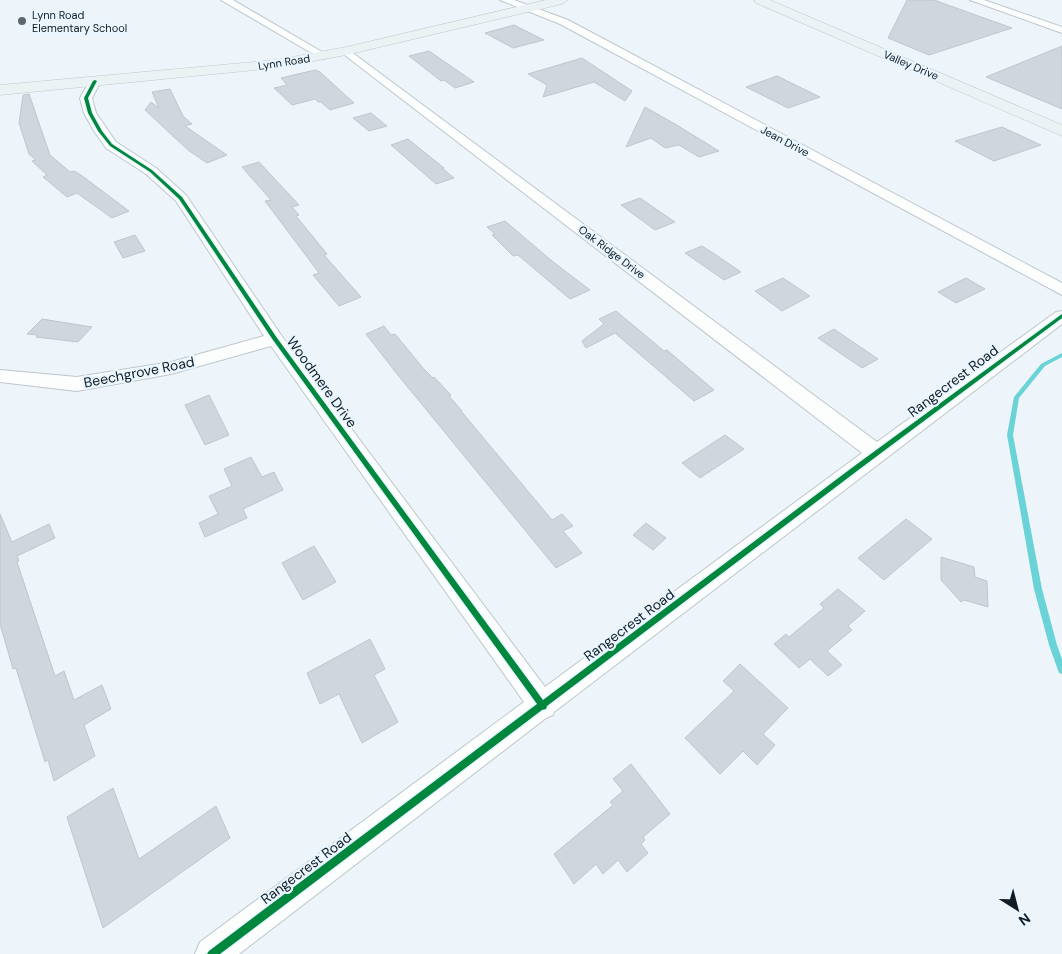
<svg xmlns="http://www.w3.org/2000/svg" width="1062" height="954" viewBox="0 0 1062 954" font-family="'DM Sans',sans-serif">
	<rect width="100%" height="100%" fill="#eef5fa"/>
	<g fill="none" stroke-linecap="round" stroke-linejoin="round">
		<path fill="#6ad3d7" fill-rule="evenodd" d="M1062,353V357L1045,366L1019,398L1013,435L1042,589L1057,645L1062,659V674L1059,673L1049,645L1034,589L1007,435L1014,397L1041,364Z"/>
	</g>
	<path fill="#cfd6dd" stroke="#bfc6cd" d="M907,0H934L1012,28L929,55L888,38Z
		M514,25L544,40L513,48L485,33Z
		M1062,46V109L986,77Z
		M429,51L474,82L455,88L444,80L441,81L409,56Z
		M582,58L632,91L625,101L594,82L543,97L547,85L528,74Z
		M315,70L320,72L354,103L330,110L321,102H318L315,99L292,105L274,88L287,85L281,78Z
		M777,76L820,97L788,108L746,87Z
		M170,89L183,116L192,124L185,126L227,155L207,163L188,150L145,110L151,102L159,108L152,92Z
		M29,94L50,155L70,172L74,171L81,175L129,211L112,218L77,193L67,197L43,177L47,175L32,161L36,160L29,154L19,123L23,95Z
		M645,107L675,124L719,151L699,157L679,145L665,148L651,138L626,147Z
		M371,113L387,126L369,131L353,118Z
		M1002,127L1041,145L994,161L955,141Z
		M408,139L444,168H442L454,178L436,184L391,145Z
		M259,162L299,205L292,207L299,215L296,216L327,254L324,255L361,297L339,306L313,275L319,273L265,201L271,200L242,167Z
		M640,198L675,222L655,230L621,205Z
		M505,221L552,261L590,290L570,299L518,255L513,256L492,235L495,234L487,227Z
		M135,235L145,251L123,258L114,242Z
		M702,246L716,255L741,272L724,280L685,253Z
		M783,278L810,296L782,311L755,291Z
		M966,278L985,289L956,303L938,292Z
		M616,311L664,351L667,350L714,390L694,401L615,333L586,348L582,341L604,324L599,319Z
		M42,319L92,327L78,342L36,337L37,335L27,334Z
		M384,326L391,335L395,334L423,368L433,378L434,377L451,395L449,396L462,411H461L552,520L562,514L573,526L563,531L582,553L556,568L397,374L366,334Z
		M834,329L878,359L862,368L818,338Z
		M209,395L229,435L205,445L185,405Z
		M725,435L744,449L700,478L682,463Z
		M251,457L262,477L274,472L283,490L243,509L247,518L205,537L199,523L218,514L209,496L232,486L224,469Z
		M0,514L12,542L49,524L55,538L17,556L19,561L17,562L55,676L64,671L74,700L102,685L111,709L84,725L95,756L54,781L48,760L45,762L16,668L13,669L0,624Z
		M906,519L932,539L884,580L858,558Z
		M646,523L666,538L653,550L633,535Z
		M314,546L336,582L303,600L282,563Z
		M941,557L974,567L975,577L987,581L988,607L964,600L961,602L941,580Z
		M838,589L865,611L848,626L852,630L827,651L842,665L828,676L810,659L799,668L774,644L786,634L789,637L824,608L820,604Z
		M370,639L385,669L374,675L398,722L362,743L339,694L320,704L307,673Z
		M740,664L788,708L763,734L775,745L757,765L743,751L720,774L685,738L734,691L723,681Z
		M631,764L670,814L643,837L645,840L641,844L648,853L627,872L618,860L603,874L596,864L574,884L554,854L613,805L610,802L623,791L613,779Z
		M113,788L139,859L216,806L230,838L103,928L67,817Z"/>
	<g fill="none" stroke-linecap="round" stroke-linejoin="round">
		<g stroke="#bdc6cc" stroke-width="2">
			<path id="street" d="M221,0H233L329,56L324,59L320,58Z
				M500,0H514L568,20L1062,283V295L560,24Z
				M970,0H984L1062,27V33Z
				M346,48L877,442L1056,312L1062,311V324L554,712L553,715L546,718L239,954H195L200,942L524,702L271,346L171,374L77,391L0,382V370L77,377L171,362L264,336L176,201L146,174L106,148L94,131L84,113L80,98L91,79L95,78L101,81L92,98L96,113L116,142L156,168L186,195L281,335L545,687L862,453L342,53L341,51Z"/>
		</g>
		<g stroke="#bdc6cc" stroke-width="1">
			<path id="secondary" d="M546,0H568L562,4L346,55L276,68L0,95V85L276,60L346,47Z
				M754,0H770L1062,125V136L756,3Z"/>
		</g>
		<use href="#street" fill="#fcfefe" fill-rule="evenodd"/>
		<use href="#secondary" fill="#ebf2f3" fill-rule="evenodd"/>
		<g stroke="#e9f6ff" stroke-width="3">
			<path id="cycleway" d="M95,80L97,81L88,98L92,113L102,131L112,144L152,170L182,197L277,338L543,700L853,467L1062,314V318L857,471L547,706L546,709L542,710L220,954H207L209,951L537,704L273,340L179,199L150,172L110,146L98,131L88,113L84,98L93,81Z"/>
		</g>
		<use href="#cycleway" fill="#00873e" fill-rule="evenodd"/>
	</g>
	<circle fill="#5e676e" stroke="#e9f6ff" stroke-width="2" cx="22" cy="21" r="5"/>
	<g text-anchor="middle" stroke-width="4.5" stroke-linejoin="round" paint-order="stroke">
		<g font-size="11" fill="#101b23" stroke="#e9f6ff" text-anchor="start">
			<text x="32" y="19">Lynn Road<tspan x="32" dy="13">Elementary School</tspan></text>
		</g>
		<g font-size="11" fill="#101b23" stroke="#e9f6ff">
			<text transform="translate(284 62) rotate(-9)" y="4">Lynn Road</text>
			<text transform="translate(911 65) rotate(23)" y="4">Valley Drive</text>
			<text transform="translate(785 141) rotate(28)" y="4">Jean Drive</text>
			<text transform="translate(612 252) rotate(37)" y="4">Oak Ridge Drive</text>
		</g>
		<g font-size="14" fill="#101b23" stroke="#e9f6ff">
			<text transform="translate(139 372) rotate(-11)" y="5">Beechgrove Road</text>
			<text transform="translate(953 381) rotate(-37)" y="5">Rangecrest Road</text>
			<text transform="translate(322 382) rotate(54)" y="5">Woodmere Drive</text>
			<text transform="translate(629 625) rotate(-37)" y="5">Rangecrest Road</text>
			<text transform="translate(306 868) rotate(-37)" y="5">Rangecrest Road</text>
		</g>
	</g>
	<g transform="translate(1017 909) rotate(144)" stroke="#e9f6ff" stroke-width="4" paint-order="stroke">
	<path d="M0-4L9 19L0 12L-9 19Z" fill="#101b23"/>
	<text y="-8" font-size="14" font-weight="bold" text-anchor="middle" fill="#101b23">N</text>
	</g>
</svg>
